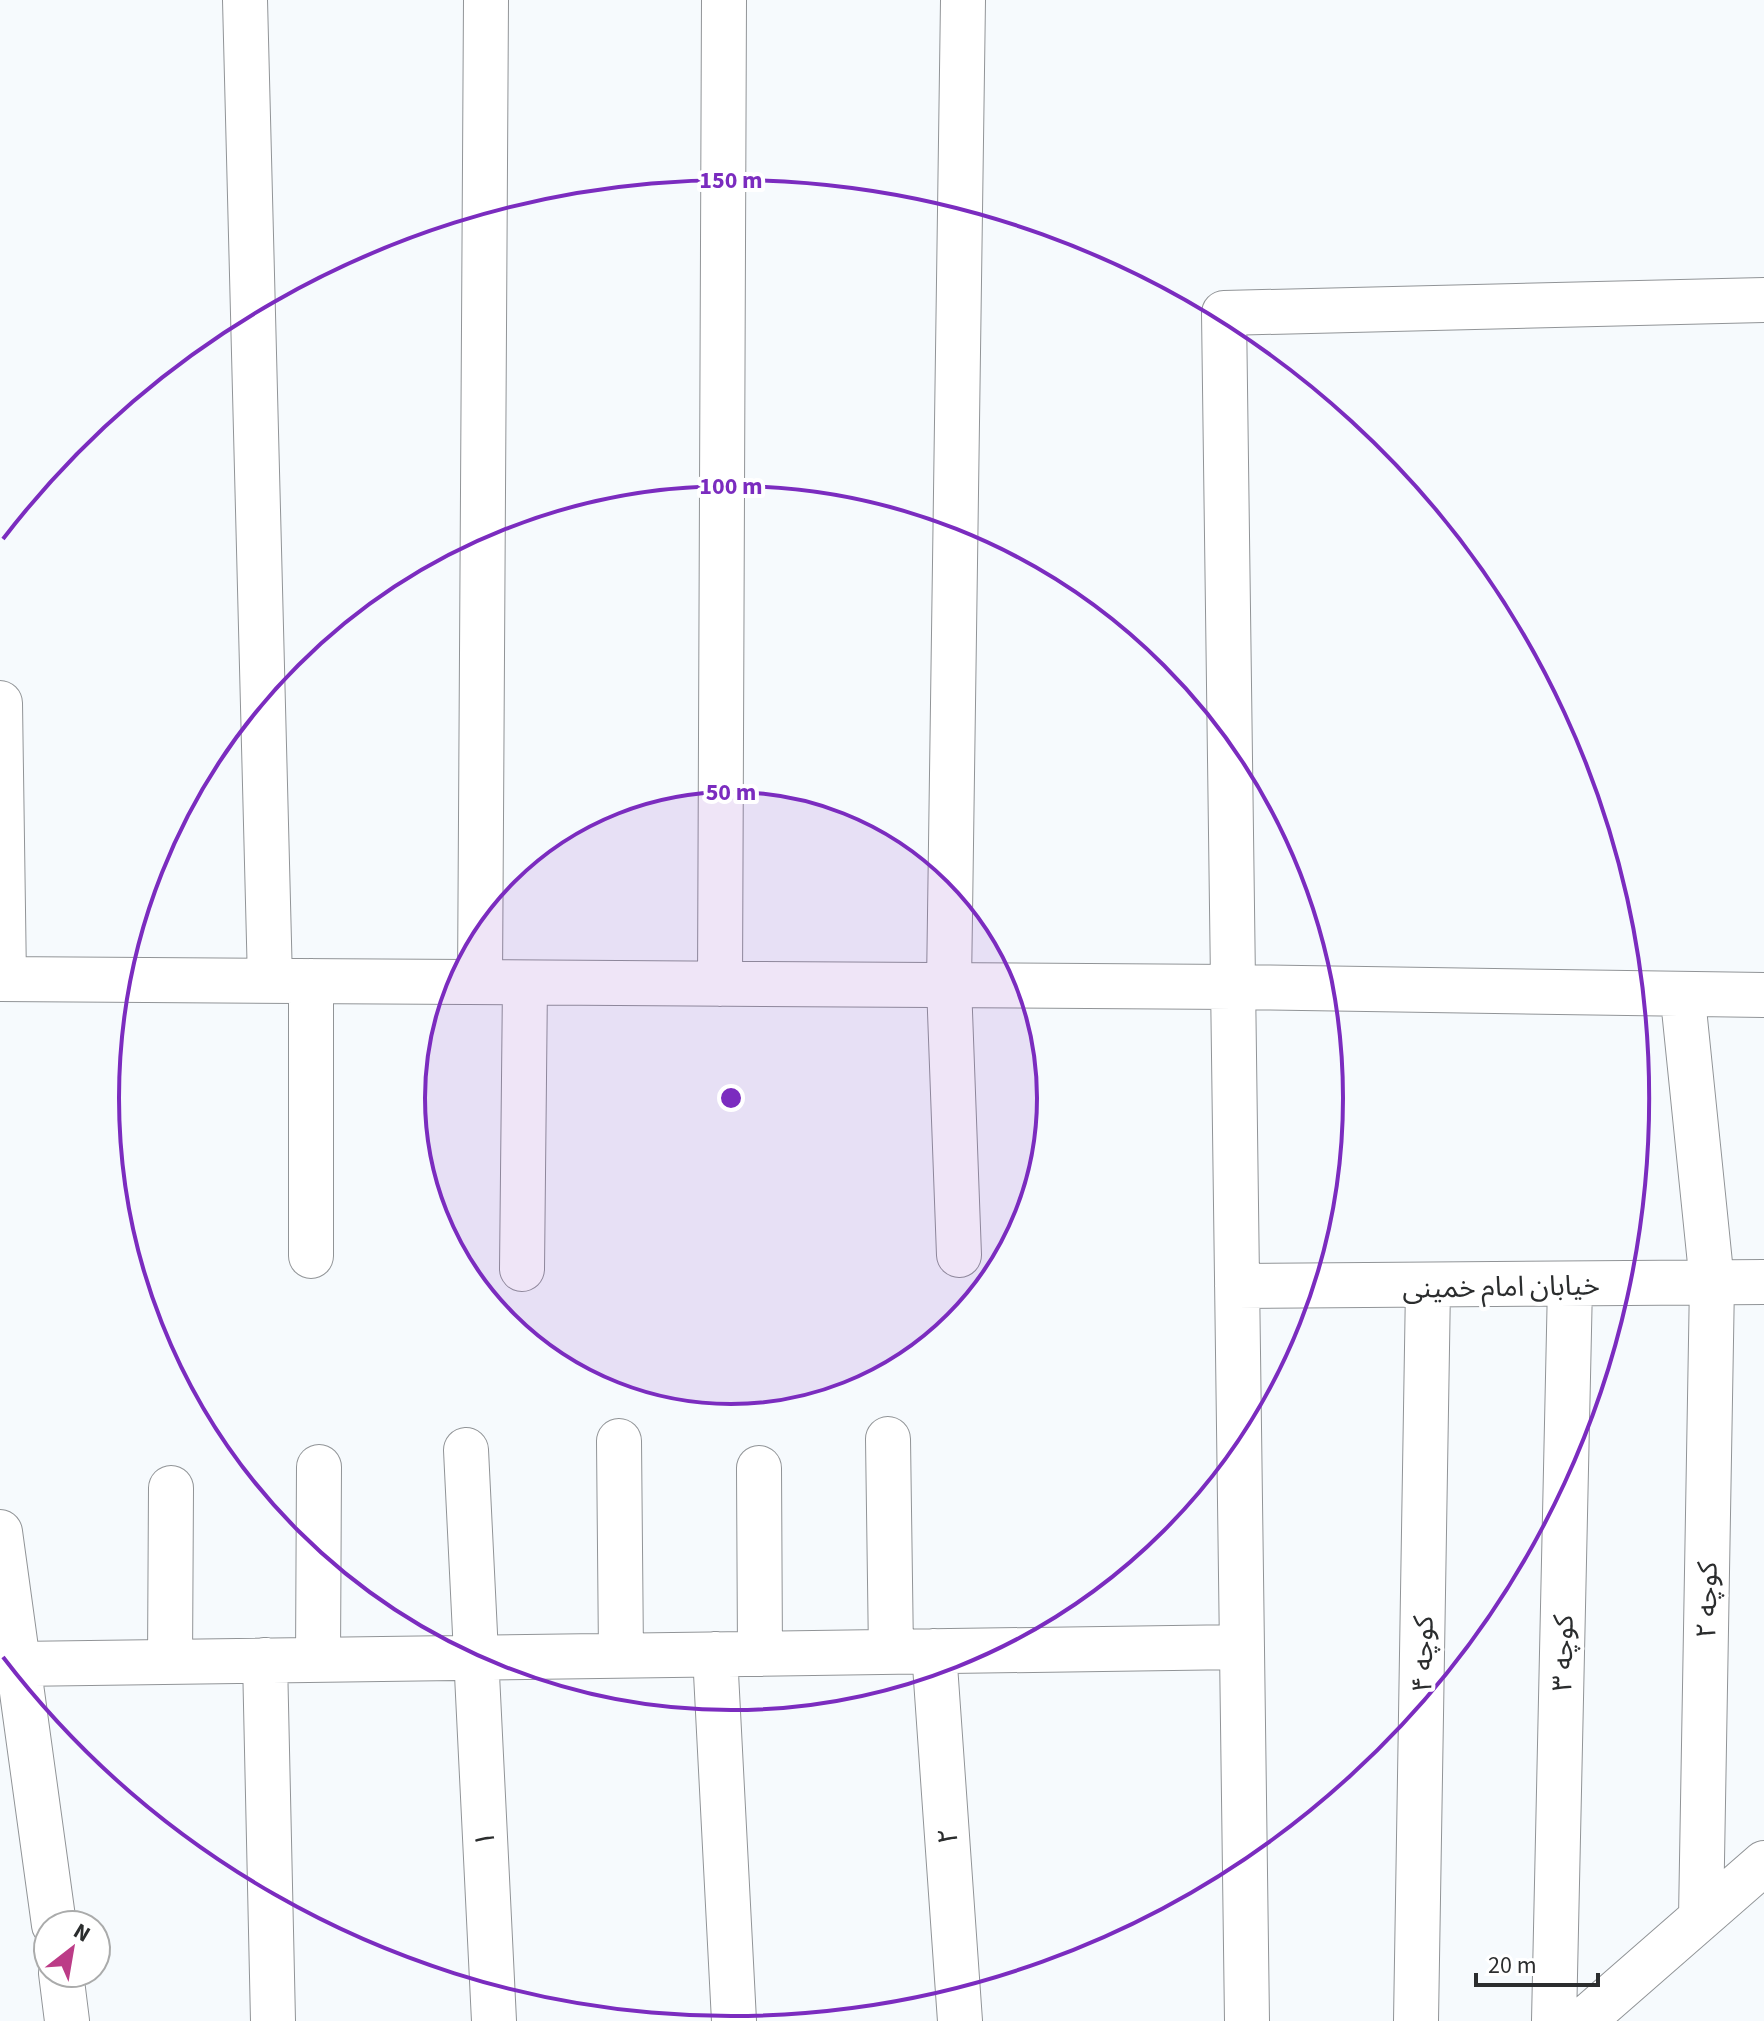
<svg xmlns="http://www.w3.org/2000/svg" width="1764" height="2021" viewBox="0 0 1764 2021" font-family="'Source Sans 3','Noto Sans Arabic',sans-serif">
	<rect width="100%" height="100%" fill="#f6fafd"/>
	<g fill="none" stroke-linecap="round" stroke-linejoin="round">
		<g stroke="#919497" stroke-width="46">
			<path id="minor" d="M245,0L270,981
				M0,703L4,979
				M0,979L1233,987L1764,995
				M480,982L486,0
				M720,984L724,0
				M1684,1009L1712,1283L1701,1918
				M959,1255L949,985L963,0
				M311,1256V981
				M522,1269L525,983
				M1237,1286L1764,1282
				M888,1439L891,1652
				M619,1441L621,1655
				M466,1450L494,2021
				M759,1468L760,1654
				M0,1532L54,1925
				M934,1651L960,2021
				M715,1654L734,2021
				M265,1660L273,2021
				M318,1660L319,1467
				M170,1662L171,1488
				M16,1664L1242,1647
				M61,1973L67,2021
				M1247,2021L1224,313L1764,300
				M1416,2021L1428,1287
				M1554,2021L1570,1285
				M1583,2021L1764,1863"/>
		</g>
		<use href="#minor" stroke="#fff" stroke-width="44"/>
	</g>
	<circle cx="731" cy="1098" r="306" fill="#7b2cbf" fill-opacity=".12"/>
	<g fill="none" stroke="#7b2cbf" stroke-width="4">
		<circle cx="731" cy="1098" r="306"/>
		<circle cx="731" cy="1098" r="612"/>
		<path d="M3 539A918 918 0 1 1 3 1657"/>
	</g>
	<g text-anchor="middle" stroke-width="8" stroke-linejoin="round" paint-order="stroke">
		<g font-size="28" fill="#2b2d2e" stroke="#fff">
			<text transform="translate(1501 1286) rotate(-1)" y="10">خیابان امام خمینی</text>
			<text transform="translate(1706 1600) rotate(-89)" y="10">کوچه ۲</text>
			<text transform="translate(1562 1653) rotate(-89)" y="10">کوچه ۳</text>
			<text transform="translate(1422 1654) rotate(-89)" y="10">کوچه ۴</text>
			<text transform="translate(947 1836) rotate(-94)" y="10">۲</text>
			<text transform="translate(484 1839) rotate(-93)" y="10">۱</text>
		</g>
	</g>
	<circle cx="731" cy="1098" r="12" fill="#7b2cbf" stroke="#fff" stroke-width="4"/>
	<g font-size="24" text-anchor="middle" font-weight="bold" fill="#7b2cbf" stroke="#fff" stroke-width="8" stroke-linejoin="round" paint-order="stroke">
		<text x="731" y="188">150 m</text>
		<text x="731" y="494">100 m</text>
		<text x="731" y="800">50 m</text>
	</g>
	<g transform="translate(72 1949) rotate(31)"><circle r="38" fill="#ffffff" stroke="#aaabab" stroke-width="2"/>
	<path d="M0-6L14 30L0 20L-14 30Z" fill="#bc3c87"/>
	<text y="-12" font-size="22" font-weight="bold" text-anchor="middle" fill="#2b2d2e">N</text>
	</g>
	<path d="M1476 1973v12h122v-12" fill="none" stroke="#2b2d2e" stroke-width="4"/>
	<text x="1488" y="1973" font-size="24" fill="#2b2d2e" stroke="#ffffff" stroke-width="6" paint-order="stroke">20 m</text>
</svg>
